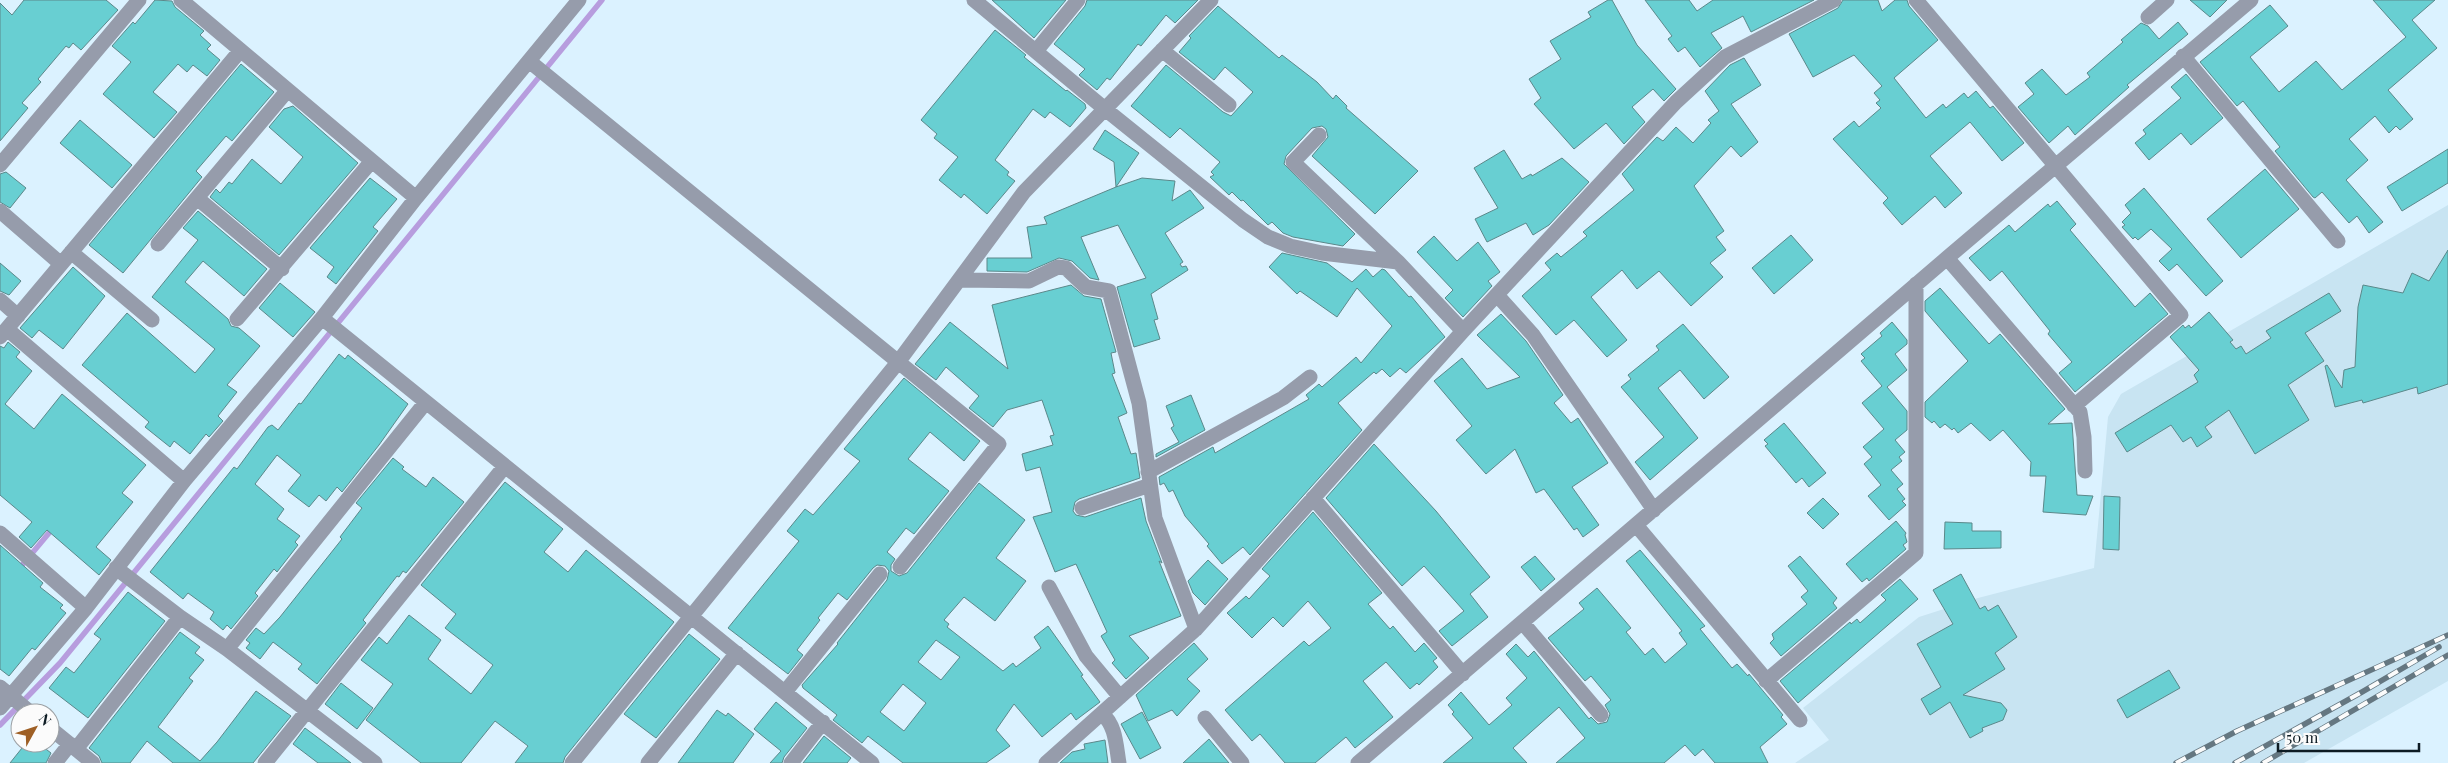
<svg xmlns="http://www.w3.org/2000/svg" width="2448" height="763" viewBox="0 0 2448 763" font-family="'Playfair Display',serif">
	<rect width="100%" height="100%" fill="#dbf2ff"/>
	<path fill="#c8e4f2" d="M2448,205V681L2304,763H1795L1829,740L1803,708L1919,617L1978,598L2094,568L2108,417L2121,394Z"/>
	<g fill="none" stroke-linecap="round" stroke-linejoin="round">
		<path stroke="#b79dde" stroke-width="5.5" d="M18,570L54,527
			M0,725L60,663L602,0"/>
	</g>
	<path fill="#68cfd2" stroke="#5b888a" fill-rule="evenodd" d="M24,0H106L118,10L81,50L73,43L69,48L66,46L38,79L41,82L22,103L28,108L0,141V3L12,15Z
		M155,0L172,1L175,7L204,31L200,35L211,45L207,49L220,60L207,76L193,65L187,72L178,64L153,92L177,112L154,138L103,94L131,62L112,46L133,22L135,24Z
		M992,0H1066L1034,38Z
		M1087,0H1198L1175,23L1166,15L1141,46L1138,44L1110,80L1107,78L1097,90L1079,75L1085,69L1054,44L1085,6Z
		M1608,0H1612L1637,45L1676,89L1664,101L1653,89L1632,107L1645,122L1624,144L1606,123L1574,149L1534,104L1541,98L1529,79L1561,59L1550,41L1591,17L1588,12Z
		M1645,0H1689L1697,11L1713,0H1814L1751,32L1743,16L1711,33L1722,48L1700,67L1685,47L1678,52L1668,39L1672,36Z
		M1843,0H1878L1882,11L1895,0H1907L1909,6L1938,40L1894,78L1926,118L1943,104L1946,108L1964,93L1968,98L1976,91L1990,108L1993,106L2024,143L2002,161L1970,122L1930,156L1962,193L1945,208L1935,196L1902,225L1883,203L1888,198L1833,139L1854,121L1859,127L1881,108L1876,103L1880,100L1874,93L1882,86L1854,55L1813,77L1789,34L1838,8Z
		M2190,0H2227L2210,17Z
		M2373,0H2435L2412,20L2437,48L2388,90L2413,119L2400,130L2396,126L2389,133L2375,116L2349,139L2368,160L2346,180L2383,222L2369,233L2357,216L2349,223L2322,192L2315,198L2313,197L2275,151L2280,147L2243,101L2237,106L2200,62L2270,5L2288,26L2250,57L2279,92L2316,61L2342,90L2406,37Z
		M1218,6L1279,58L1282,55L1317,82L1333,99L1336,95L1347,106L1346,108L1418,171L1375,214L1312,156L1328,137L1326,129L1322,126L1312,128L1286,156L1284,164L1355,234L1343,246L1293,237L1283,233L1272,222L1268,225L1243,200L1241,201L1232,192L1229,195L1210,177L1214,175L1211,172L1220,162L1180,128L1170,138L1131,106L1166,65L1223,112L1231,116L1253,92L1225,67L1214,80L1179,52L1191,38L1189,36Z
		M2178,22L2188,34L2127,85L2129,87L2075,135L2068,126L2049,143L2018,107L2034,94L2025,83L2042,69L2066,95L2090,77L2087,73L2123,42L2121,40L2141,23L2148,26L2159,39Z
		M995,30L1026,55L1024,57L1066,91L1067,90L1085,104L1086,108L1070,127L1050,112L1045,118L1033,109L995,160L1009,172L1007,175L1015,181L987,214L964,194L961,198L939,180L958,157L934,138L937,134L921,120Z
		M1744,58L1761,85L1731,104L1758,142L1741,157L1731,146L1694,186L1724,231L1716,237L1726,250L1710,263L1723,277L1691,306L1659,271L1637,289L1622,270L1591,297L1627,340L1607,357L1574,320L1556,335L1522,296L1551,270L1545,263L1557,253L1561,257L1587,236L1583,232L1634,190L1622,174L1657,137L1663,141L1676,127L1693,143L1711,123L1708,120L1719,111L1705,91L1730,65Z
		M241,64L274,92L232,141L226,136L196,171L202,177L123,273L89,245Z
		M2186,74L2223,118L2191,145L2181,133L2149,160L2135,143L2146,134L2143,130L2181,98L2171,87Z
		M293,106L358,163L279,255L210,197L216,189L220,193L229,182L232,184L252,159L281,184L303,157L269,127L284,109Z
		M80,120L132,165L112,188L60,143Z
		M1105,130L1139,153L1116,187L1142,178L1175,181L1172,201L1190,190L1204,208L1165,233L1183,262L1180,264L1182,267L1186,266L1188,270L1151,294L1158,319L1154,320L1160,339L1134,347L1117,287L1146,278L1118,225L1081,237L1099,280L1090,278L1072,261L1059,258L1027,272L987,271V258H1032L1027,227L1047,224L1044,217L1116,187L1114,162L1093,149Z
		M2448,149V183L2402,211L2387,187Z
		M1504,150L1522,179L1531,174L1532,176L1562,158L1589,182L1549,225L1533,235L1526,223L1487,242L1475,219L1498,208L1474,168Z
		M2265,169L2299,209L2241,258L2207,219Z
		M6,172L26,188L10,208L0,202V174Z
		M370,178L397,199L373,227L378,231L336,284L327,277L334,267L310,248Z
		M2144,188L2223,281L2206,296L2177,264L2169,271L2159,261L2172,249L2151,229L2138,240L2135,237L2133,239L2122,227L2125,225L2122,222L2131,213L2125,205Z
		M2057,201L2076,224L2070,230L2135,307L2150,293L2168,314L2075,392L2059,373L2072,362L2048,334L2050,331L2002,271L1990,281L1969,258L2009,225L2015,232L2048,204L2050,207Z
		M198,211L267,269L244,296L203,261L185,282L228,319L231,326L239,328L260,346L227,385L237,392L218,416L223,421L209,437L206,434L190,454L174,441L170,447L145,427L149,422L82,365L127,313L195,373L215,349L152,297L198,240L183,228Z
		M1791,235L1813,260L1774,294L1752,268Z
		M1434,236L1457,261L1478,242L1500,272L1488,281L1492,286L1463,317L1445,298L1453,290L1417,252Z
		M2448,250V384L2418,394L2417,387L2363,403L2362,400L2335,407L2325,366L2327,365L2342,388L2344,370L2355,367L2358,307L2363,285L2403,293L2412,273L2429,281Z
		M1282,253L1327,263L1352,282L1366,269L1373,277L1382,269L1385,270L1409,297L1411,296L1445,337L1406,373L1400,368L1390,377L1382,369L1376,374L1374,372L1338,403L1362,430L1250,555L1243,547L1222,564L1207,546L1209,544L1185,516L1173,490L1169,492L1164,483L1160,485L1159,477L1213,447L1215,453L1309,399L1306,395L1319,384L1322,387L1356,357L1361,363L1392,326L1357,288L1337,317L1300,291L1297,294L1269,267Z
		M0,263L21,281L9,295L0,291Z
		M73,267L105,296L63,349L39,330L32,338L20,328Z
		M280,283L315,312L293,337L259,308Z
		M1071,285L1084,296L1101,299L1116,352L1111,353L1115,373L1112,374L1127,413L1118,417L1131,454L1136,453L1140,478L1079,499L1075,502L1073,511L1076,515L1085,517L1141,498L1146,521L1162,563L1159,561L1181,616L1129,636L1149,658L1126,679L1112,663L1115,660L1101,636L1107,632L1076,564L1055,572L1033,517L1052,512L1040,467L1026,471L1022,454L1053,445L1050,436L1054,435L1042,400L1007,410L993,427L969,408L979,396L946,367L936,380L915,364L950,322L1008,369L992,305Z
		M1940,288L1989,344L2000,334L2065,409L2048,424L2072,423L2077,495L2093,496L2086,515L2043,512L2046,476H2030L2031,462L2003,430L1990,441L1971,423L1958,433L1954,428L1952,430L1945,424L1940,428L1934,421L1932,423L1925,417V402L1968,361L1925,311V301Z
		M2329,293L2341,311L2305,333L2324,361L2288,385L2309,420L2255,454L2229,410L2205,427L2212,437L2197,447L2191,437L2183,442L2171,425L2127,452L2115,433L2198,382L2194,375L2199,370L2170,337L2183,325L2185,328L2189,325L2191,328L2209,312L2233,340L2230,342L2236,349L2241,346L2246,354L2271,338L2266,331Z
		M1501,314L1526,341L1563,395L1554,403L1571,423L1578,418L1608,463L1572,487L1599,525L1583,537L1577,528L1574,530L1544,489L1536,493L1515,449L1486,474L1456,440L1472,426L1434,381L1462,358L1487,389L1520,377L1477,335Z
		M1892,322L1907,340V344L1895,354L1907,370L1887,387L1907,411V430L1895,440L1905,452L1899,457L1902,461L1891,470L1903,484L1897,489L1905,499L1902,501L1906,505L1889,520L1868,496L1881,485L1864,464L1872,457L1863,447L1884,429L1862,403L1882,386L1861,361L1865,358L1861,354L1882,336L1880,333Z
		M1683,324L1729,377L1704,399L1680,370L1658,388L1698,438L1650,480L1635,462L1664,437L1621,387L1631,379L1628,375L1659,350L1656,346Z
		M8,342L20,352L16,357L32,371L5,404L34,429L62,394L146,465L122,493L133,502L96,547L111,560L99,575L47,530L31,548L19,537L32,522L0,495V346L4,348Z
		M339,354L345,359L348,355L408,404L379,445L342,492L337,487L326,501L319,495L309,507L288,491L301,475L277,455L255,484L284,509L277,519L300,536L295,542L298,545L277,572L274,569L255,593L258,596L231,629L227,625L223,630L210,619L214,612L188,593L183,599L150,572L234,467L237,469L268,427L272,425L278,430L299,403L301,404Z
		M904,378L980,441L964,461L930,432L908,459L949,491L914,534L906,528L887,552L895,559L891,565V571L899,576L907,573L979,483L1025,520L996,558L1026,581L995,621L964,597L944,620L949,624L947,627L1003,671L1013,663L1016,667L1041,648L1034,637L1048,626L1083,675L1081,676L1100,702L1076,720L1071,713L1042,737L1014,704L996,730L1010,746L986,763H903L868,736L862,743L833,720L837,715L803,688L802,685L838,644L837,643L887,580L889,571L885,566L877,565L873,568L847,600L838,593L818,618L820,620L797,650L803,655L788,674L728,628L799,541L787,531L805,509L813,515L860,461L844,449ZM936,640L960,657L941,680L918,662ZM903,684L926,703L904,731L880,712Z
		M1191,395L1205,430L1156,457V454L1179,442L1171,428L1174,426L1166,406Z
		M1784,423L1826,473L1809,487L1802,478L1796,483L1765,446L1768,444L1764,440Z
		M1374,444L1436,511L1490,577L1470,594L1488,617L1452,646L1439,631L1464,611L1424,566L1402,586L1326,498Z
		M393,458L404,467L402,469L426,487L433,477L464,502L406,573L403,571L399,577L397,576L363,620L366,623L317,684L298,669L302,664L273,642L260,659L246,648L250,643L246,640L256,628L264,634L280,617L342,539L340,537L362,508L356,503Z
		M505,482L563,529L544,552L568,572L586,550L674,622L565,757L563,763H515L528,746L495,721L461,763H421L366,720L393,684L361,660L379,637L387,644L409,615L441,640L428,659L471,694L493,665L445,628L456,614L421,585Z
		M2104,496L2120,497L2119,550L2103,549Z
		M1823,498L1839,514L1823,529L1807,513Z
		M1313,512L1382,593L1368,604L1390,629L1393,626L1415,652L1424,643L1437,658L1433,661L1438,667L1419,685L1417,683L1410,689L1386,662L1363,681L1393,717L1355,748L1346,737L1315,763H1285L1260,734L1252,741L1225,710L1304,641L1309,646L1331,628L1308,601L1283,627L1273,617L1252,638L1227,613L1246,596L1249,599L1270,576L1262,569Z
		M1896,521L1906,533L1905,535L1907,542L1903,545L1906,549L1869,581L1867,578L1862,582L1846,564Z
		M1945,522L1972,523V531H2001V548L1944,549Z
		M0,545L43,583L40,587L63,605L60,608L66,613L35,650L32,648L9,676L0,669Z
		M1640,550L1705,626L1700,629L1732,668L1737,664L1748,676L1749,674L1783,715L1781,717L1787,724L1760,747L1768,763H1715L1703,749L1695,756L1685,745L1664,763H1556L1585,738L1559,707L1513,748L1527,763H1443L1473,738L1452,714L1454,712L1448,705L1461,692L1489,725L1512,705L1506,698L1527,678L1506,654L1516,644L1528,657L1534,651L1589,719L1591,717L1598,724L1607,722L1610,714L1605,705L1611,700L1591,676L1585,681L1548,638L1584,609L1579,603L1597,588L1631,628L1626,632L1645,655L1653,648L1665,663L1687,644L1679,633L1682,631L1626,561Z
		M1535,556L1555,579L1541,591L1521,567Z
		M1800,556L1837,598L1833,603L1837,608L1781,656L1770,643L1774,639L1772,634L1807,604L1801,597L1808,591L1788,566Z
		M1208,560L1228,579L1205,605L1193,593L1188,581Z
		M1961,574L1980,609L1985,606L1988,611L1998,605L2017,637L1995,653L2005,669L1963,695L2001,703L2007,710L2003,720L1982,728L1983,731L1970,738L1950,702L1930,715L1921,699L1941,687L1917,644L1953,624L1933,590Z
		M1900,579L1918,599L1798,703L1780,681L1850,622L1851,624L1857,619L1860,623L1886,600L1881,595Z
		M128,592L165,621L88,718L49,688L66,667L74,673L101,639L94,634Z
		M180,632L200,647L195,653L204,660L189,678L193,681L158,727L200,761L217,742L256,691L291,716L253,763H173L147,741L130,763H102L99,756L89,748Z
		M689,634L720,659L656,738L624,714Z
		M1194,643L1208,659L1187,679L1200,691L1177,716L1172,710L1148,721L1136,695Z
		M2169,670L2180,688L2127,718L2117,700Z
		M341,683L373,708L357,729L325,704Z
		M776,702L807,728L784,757L782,763H770L781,751L754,729Z
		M717,710L726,716L728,713L754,734L733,763H678Z
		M1142,712L1161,748L1140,759L1121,724Z
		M305,728L329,746L351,763H318L293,744Z
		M824,736L851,758L847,763H803Z
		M1209,739L1229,763H1183Z
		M1105,740L1108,763H1060L1072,752L1085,749L1084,744Z
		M26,743H38L51,753L46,763H10Z"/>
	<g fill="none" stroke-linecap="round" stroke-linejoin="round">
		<path stroke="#969cab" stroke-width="15" d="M181,0L416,198
			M974,0L1105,109L1243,220L1268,237L1290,246L1322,253L1398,262L1463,331
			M1916,0L2181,315L2074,406
			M2148,17L2167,0
			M1162,50L1229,105
			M1036,51L1078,0
			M2183,56L2338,241
			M529,61L999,444L900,567
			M1319,135L1293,162L1398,262
			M0,165L139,0
			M197,198L282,269
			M0,211L61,264
			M158,244L287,91
			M71,252L152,320
			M1947,258L2080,412L2084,437L2085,471
			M960,280L1029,281L1058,267L1066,268L1086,287L1109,291L1139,403L1155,518L1196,629
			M1497,295L1533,335L1654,510
			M0,300L18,316
			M322,318L426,402
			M237,319L371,162
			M7,329L184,481
			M0,337L240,51
			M1148,472L1283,398L1310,377
			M1313,498L1463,674
			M1082,508L1150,485
			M1636,525L1800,720
			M0,533L86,608
			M116,568L180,617L227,649L375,763
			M1049,587L1086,656L1120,697
			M1523,623L1601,715
			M227,649L426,402L872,763
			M1766,681L1916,553V284
			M0,687L31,713
			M785,692L880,574
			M0,708L86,608L184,481L322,318L416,198L579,0
			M1102,714C1116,725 1116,746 1119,763
			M1205,718L1242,763
			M50,728L93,763
			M76,749L180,617
			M55,763L70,744
			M265,763L505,466
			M572,763L899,361L1024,192L1211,0
			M648,763L737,653
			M791,763L823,722
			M1046,763L1196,629L1463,331L1676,102L1725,57L1834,0
			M1358,763L1947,258L2251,0"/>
		<g stroke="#657781" stroke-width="5.5">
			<path id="rail" d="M2176,763L2237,731L2448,635
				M2235,763L2362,692L2439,647
				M2263,763L2448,655"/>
		</g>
		<use href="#rail" stroke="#fbfbfb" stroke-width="4" stroke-dasharray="11" stroke-linecap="butt"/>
	</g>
	<g transform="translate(35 728) rotate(50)"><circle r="24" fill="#fbfbfb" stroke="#9ca1a5"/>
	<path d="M0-4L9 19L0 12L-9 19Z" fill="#9e5f25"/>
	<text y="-8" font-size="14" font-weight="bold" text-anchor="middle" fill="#0d1b23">N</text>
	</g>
	<path d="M2278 743v8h141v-8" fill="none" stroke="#0d1b23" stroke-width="2.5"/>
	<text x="2286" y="743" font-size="15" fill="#0d1b23" stroke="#fbfbfb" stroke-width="4" paint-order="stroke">50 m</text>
</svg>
